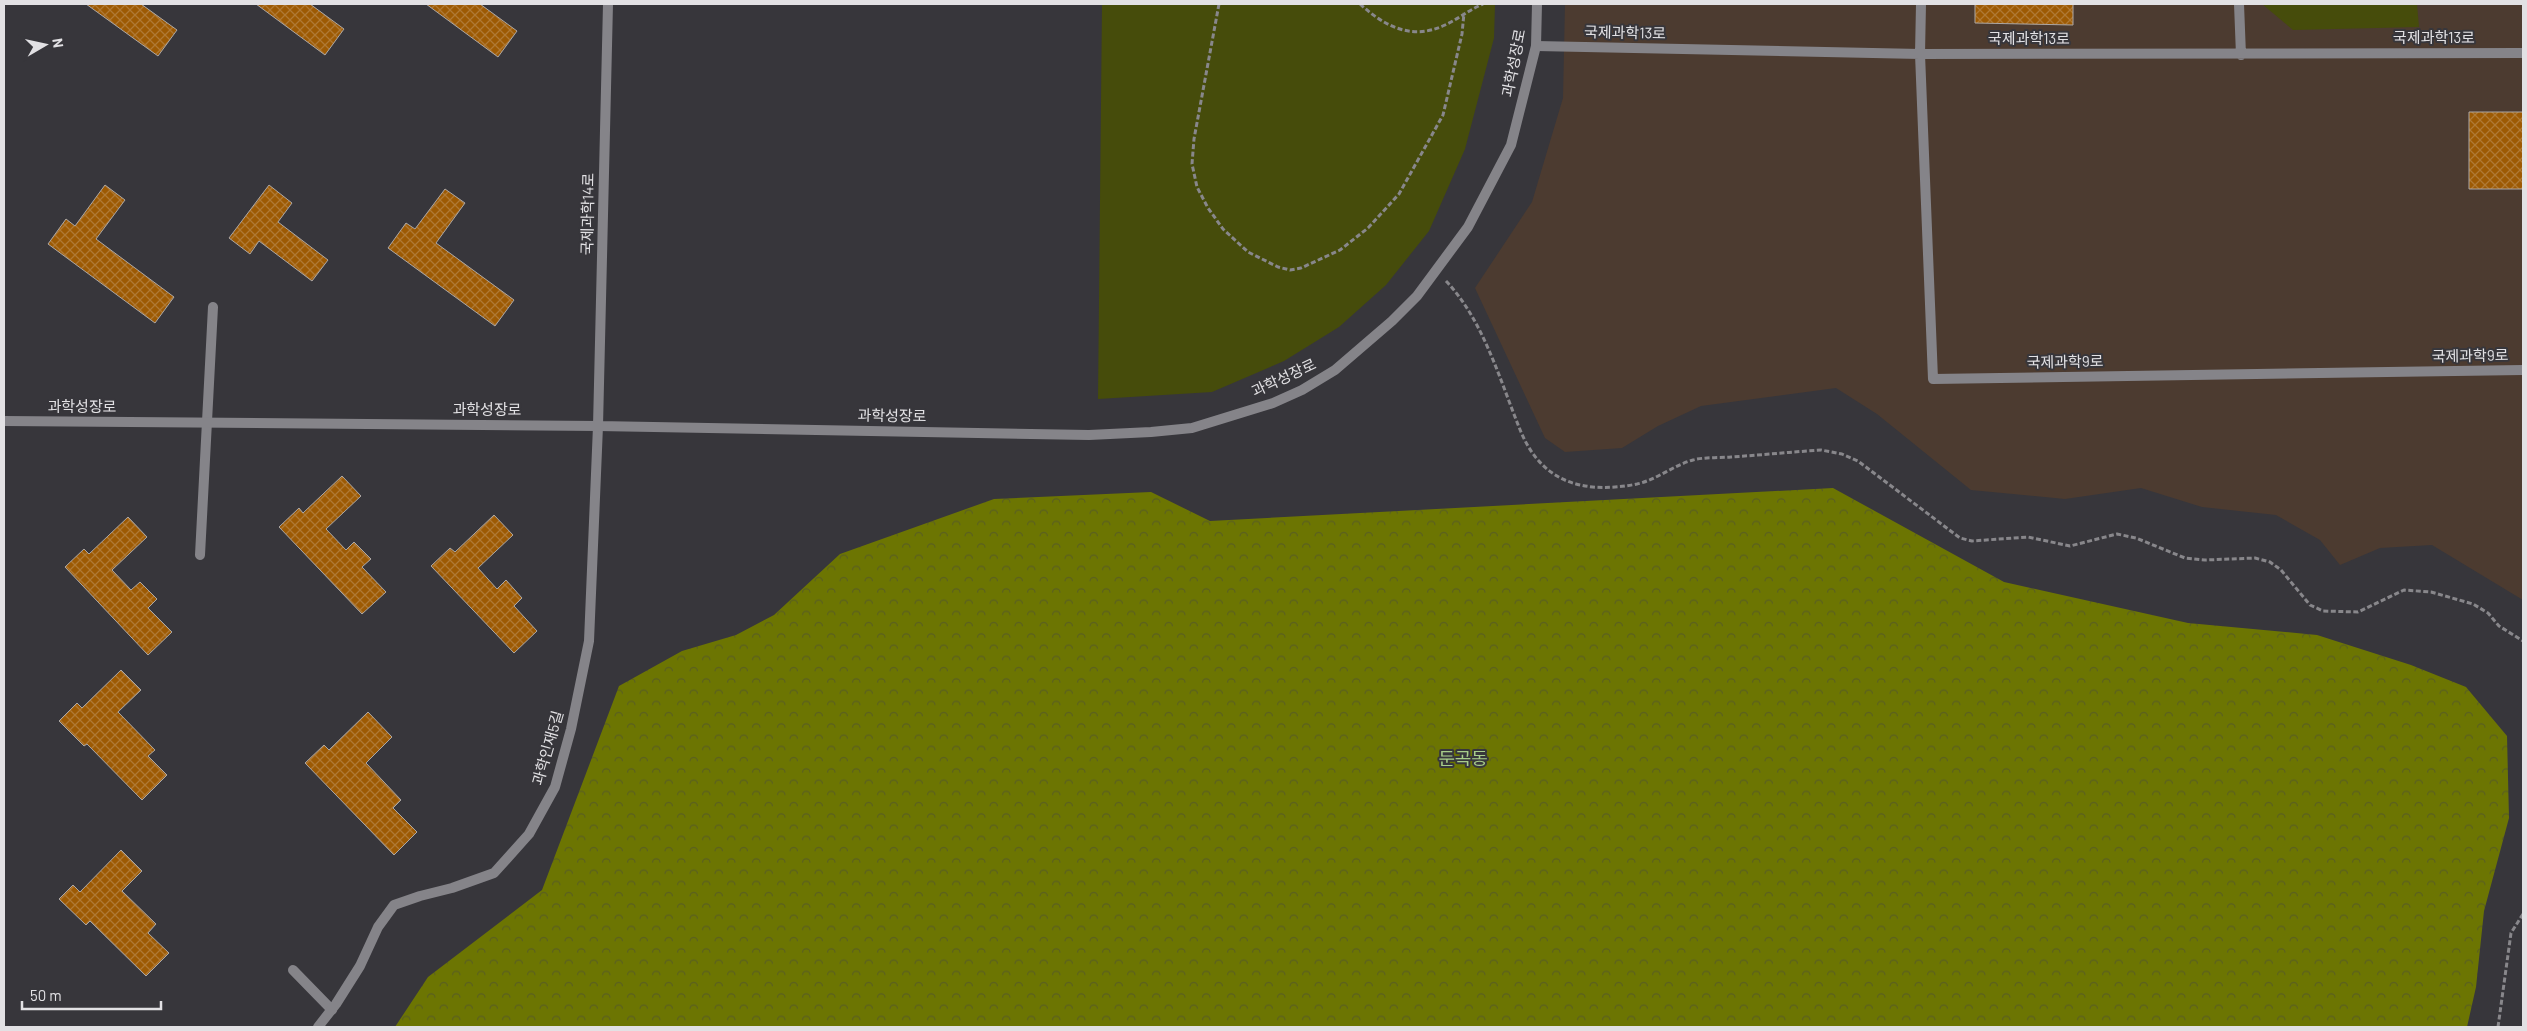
<svg xmlns="http://www.w3.org/2000/svg" width="2527" height="1031" viewBox="0 0 2527 1031" font-family="Barlow,'Noto Sans KR',sans-serif">
	<defs>
		<pattern id="forest-crowns" width="20" height="18" patternUnits="userSpaceOnUse" patternTransform="scale(1.25)"><rect width="20" height="18" fill="#6c7502"/><path d="M2 6a3 3 0 1 1 6 0M12 15a3 3 0 1 1 6 0" fill="none" stroke="#5a5f20"/></pattern>
		<pattern id="building-cross-hatch" width="8" height="8" patternUnits="userSpaceOnUse" patternTransform="scale(1.25)"><rect width="8" height="8" fill="#9d5a03"/><path d="M0 0l8 8M0 8l8-8" fill="none" stroke="#af7934"/></pattern>
	</defs>
	<rect width="100%" height="100%" fill="#37363b"/>
	<path fill="#4c3b30" d="M1565,4H2523V600L2432,545L2380,548L2340,565L2320,540L2276,515L2202,507L2141,488L2065,499L1971,490L1877,414L1836,388L1701,406L1658,426L1622,448L1565,452L1545,438L1475,288L1532,202L1563,98Z"/>
	<path fill="url(#forest-crowns)" d="M1833,488L2004,582L2188,623L2317,635L2411,665L2466,687L2507,736L2509,818L2484,911L2476,987L2467,1027H395L428,977L542,890L619,686L682,651L736,635L774,615L840,554L994,499L1151,492L1210,521Z"/>
	<path fill="#464c0b" d="M1102,4H1495L1494,38L1465,149L1429,231L1386,285L1339,327L1284,361L1212,392L1098,399Z
		M2262,4H2417L2419,27L2293,30Z"/>
	<path fill="url(#building-cross-hatch)" stroke="#aca7a4" d="M86,4H141L177,30L158,56Z
		M256,4H310L344,29L325,55Z
		M426,4H480L517,31L498,57Z
		M1975,4H2073V25L1975,23Z
		M2469,112H2523V189H2469Z
		M105,185L125,200L96,239L174,297L155,323L48,244L66,219L75,226Z
		M269,185L292,203L278,222L328,260L312,281L259,241L250,254L229,238Z
		M445,189L465,203L436,243L514,300L495,326L388,248L406,223L415,229Z
		M342,476L361,496L326,529L346,550L354,542L371,559L362,567L386,592L362,614L279,527L299,508L303,513Z
		M494,515L513,535L478,568L497,589L506,580L522,598L514,606L537,631L514,653L431,566L450,548L455,552Z
		M128,517L147,537L112,570L131,590L140,582L157,599L148,608L172,632L148,655L65,567L84,549L89,554Z
		M121,670L141,690L118,712L155,750L148,756L167,775L142,800L87,744L84,746L59,721L77,703L82,708Z
		M368,712L392,737L366,763L401,800L393,808L417,832L394,855L305,763L324,745L329,750Z
		M121,850L142,871L122,891L156,924L148,933L169,953L146,976L90,921L86,925L59,899L73,885L80,892Z"/>
	<g fill="none" stroke-linecap="round" stroke-linejoin="round">
		<path stroke="#88878b" stroke-width="3" stroke-dasharray="5 2.5" stroke-linecap="butt" d="M1219,4L1194,139L1192,164L1197,187L1208,208L1223,229L1248,252L1278,267L1290,270L1301,268L1340,250L1368,228L1399,194L1443,115L1462,34L1464,13
			M1360,4C1384,26 1412,41 1445,25C1458,19 1469,10 1483,4
			M1446,281C1484,321 1500,381 1521,432C1543,484 1585,494 1637,484C1656,480 1674,465 1693,460C1704,457 1719,458 1731,457C1761,455 1791,452 1821,450L1842,454L1858,461L1960,538L1972,541L2028,537L2070,546L2117,534L2136,538L2185,558L2205,560L2255,558L2270,562L2281,570L2310,605L2323,611L2358,612L2404,590L2431,592L2473,604L2488,613L2499,626L2523,641
			M2498,1027L2511,933L2523,914"/>
		<path stroke="#858489" stroke-width="10" d="M200,555L213,307
			M293,970L332,1010"/>
		<path stroke="#858489" stroke-width="10" d="M1921,4L1920,54L1933,379L2523,370
			M2239,4L2241,55
			M1536,46L1920,54L2523,53
			M318,1027L336,1004L360,966L378,927L394,905L420,896L452,888L494,873L529,834L555,787L571,729L589,641L598,426"/>
		<path stroke="#858489" stroke-width="10" d="M4,421L598,426L1089,435L1151,432L1192,428L1273,403L1302,390L1335,370L1392,321L1417,296L1468,227L1511,145L1536,46L1537,4
			M598,426L608,4"/>
	</g>
	<g text-anchor="middle" stroke-width="4" stroke-linejoin="round" paint-order="stroke">
		<g font-size="15" fill="#e2e1e4" stroke="#37363b">
			<text transform="translate(1625 33) rotate(1)" y="5">국제과학13로</text>
			<text x="2434" y="43">국제과학13로</text>
			<text x="2029" y="44">국제과학13로</text>
			<text transform="translate(1514 63) rotate(-79)" y="5">과학성장로</text>
			<text transform="translate(588 214) rotate(-89)" y="5">국제과학14로</text>
			<text transform="translate(2470 356) rotate(-1)" y="5">국제과학9로</text>
			<text transform="translate(2065 362) rotate(-1)" y="5">국제과학9로</text>
			<text transform="translate(1284 378) rotate(-25)" y="5">과학성장로</text>
			<text x="82" y="412">과학성장로</text>
			<text x="487" y="415">과학성장로</text>
			<text transform="translate(892 416) rotate(1)" y="5">과학성장로</text>
			<text transform="translate(548 748) rotate(-74)" y="5">과학인재5길</text>
		</g>
		<g font-size="18" fill="#a8cd8a" stroke="#37363b">
			<text x="1463" y="765">둔곡동</text>
		</g>
	</g>
	<rect width="2527" height="1031" fill="none" stroke="#e2e1e4" stroke-width="10"/>
	<g transform="translate(45 45) rotate(81)" stroke="#37363b" stroke-width="4" paint-order="stroke">
	<path d="M0-4L9 19L0 12L-9 19Z" fill="#e2e1e4"/>
	<text y="-8" font-size="14" font-weight="bold" text-anchor="middle" fill="#e2e1e4">N</text>
	</g>
	<path d="M22 1001v8h139v-8" fill="none" stroke="#e2e1e4" stroke-width="2.5"/>
	<text x="30" y="1001" font-size="15" fill="#e2e1e4" stroke="#37363b" stroke-width="4" paint-order="stroke">50 m</text>
</svg>
